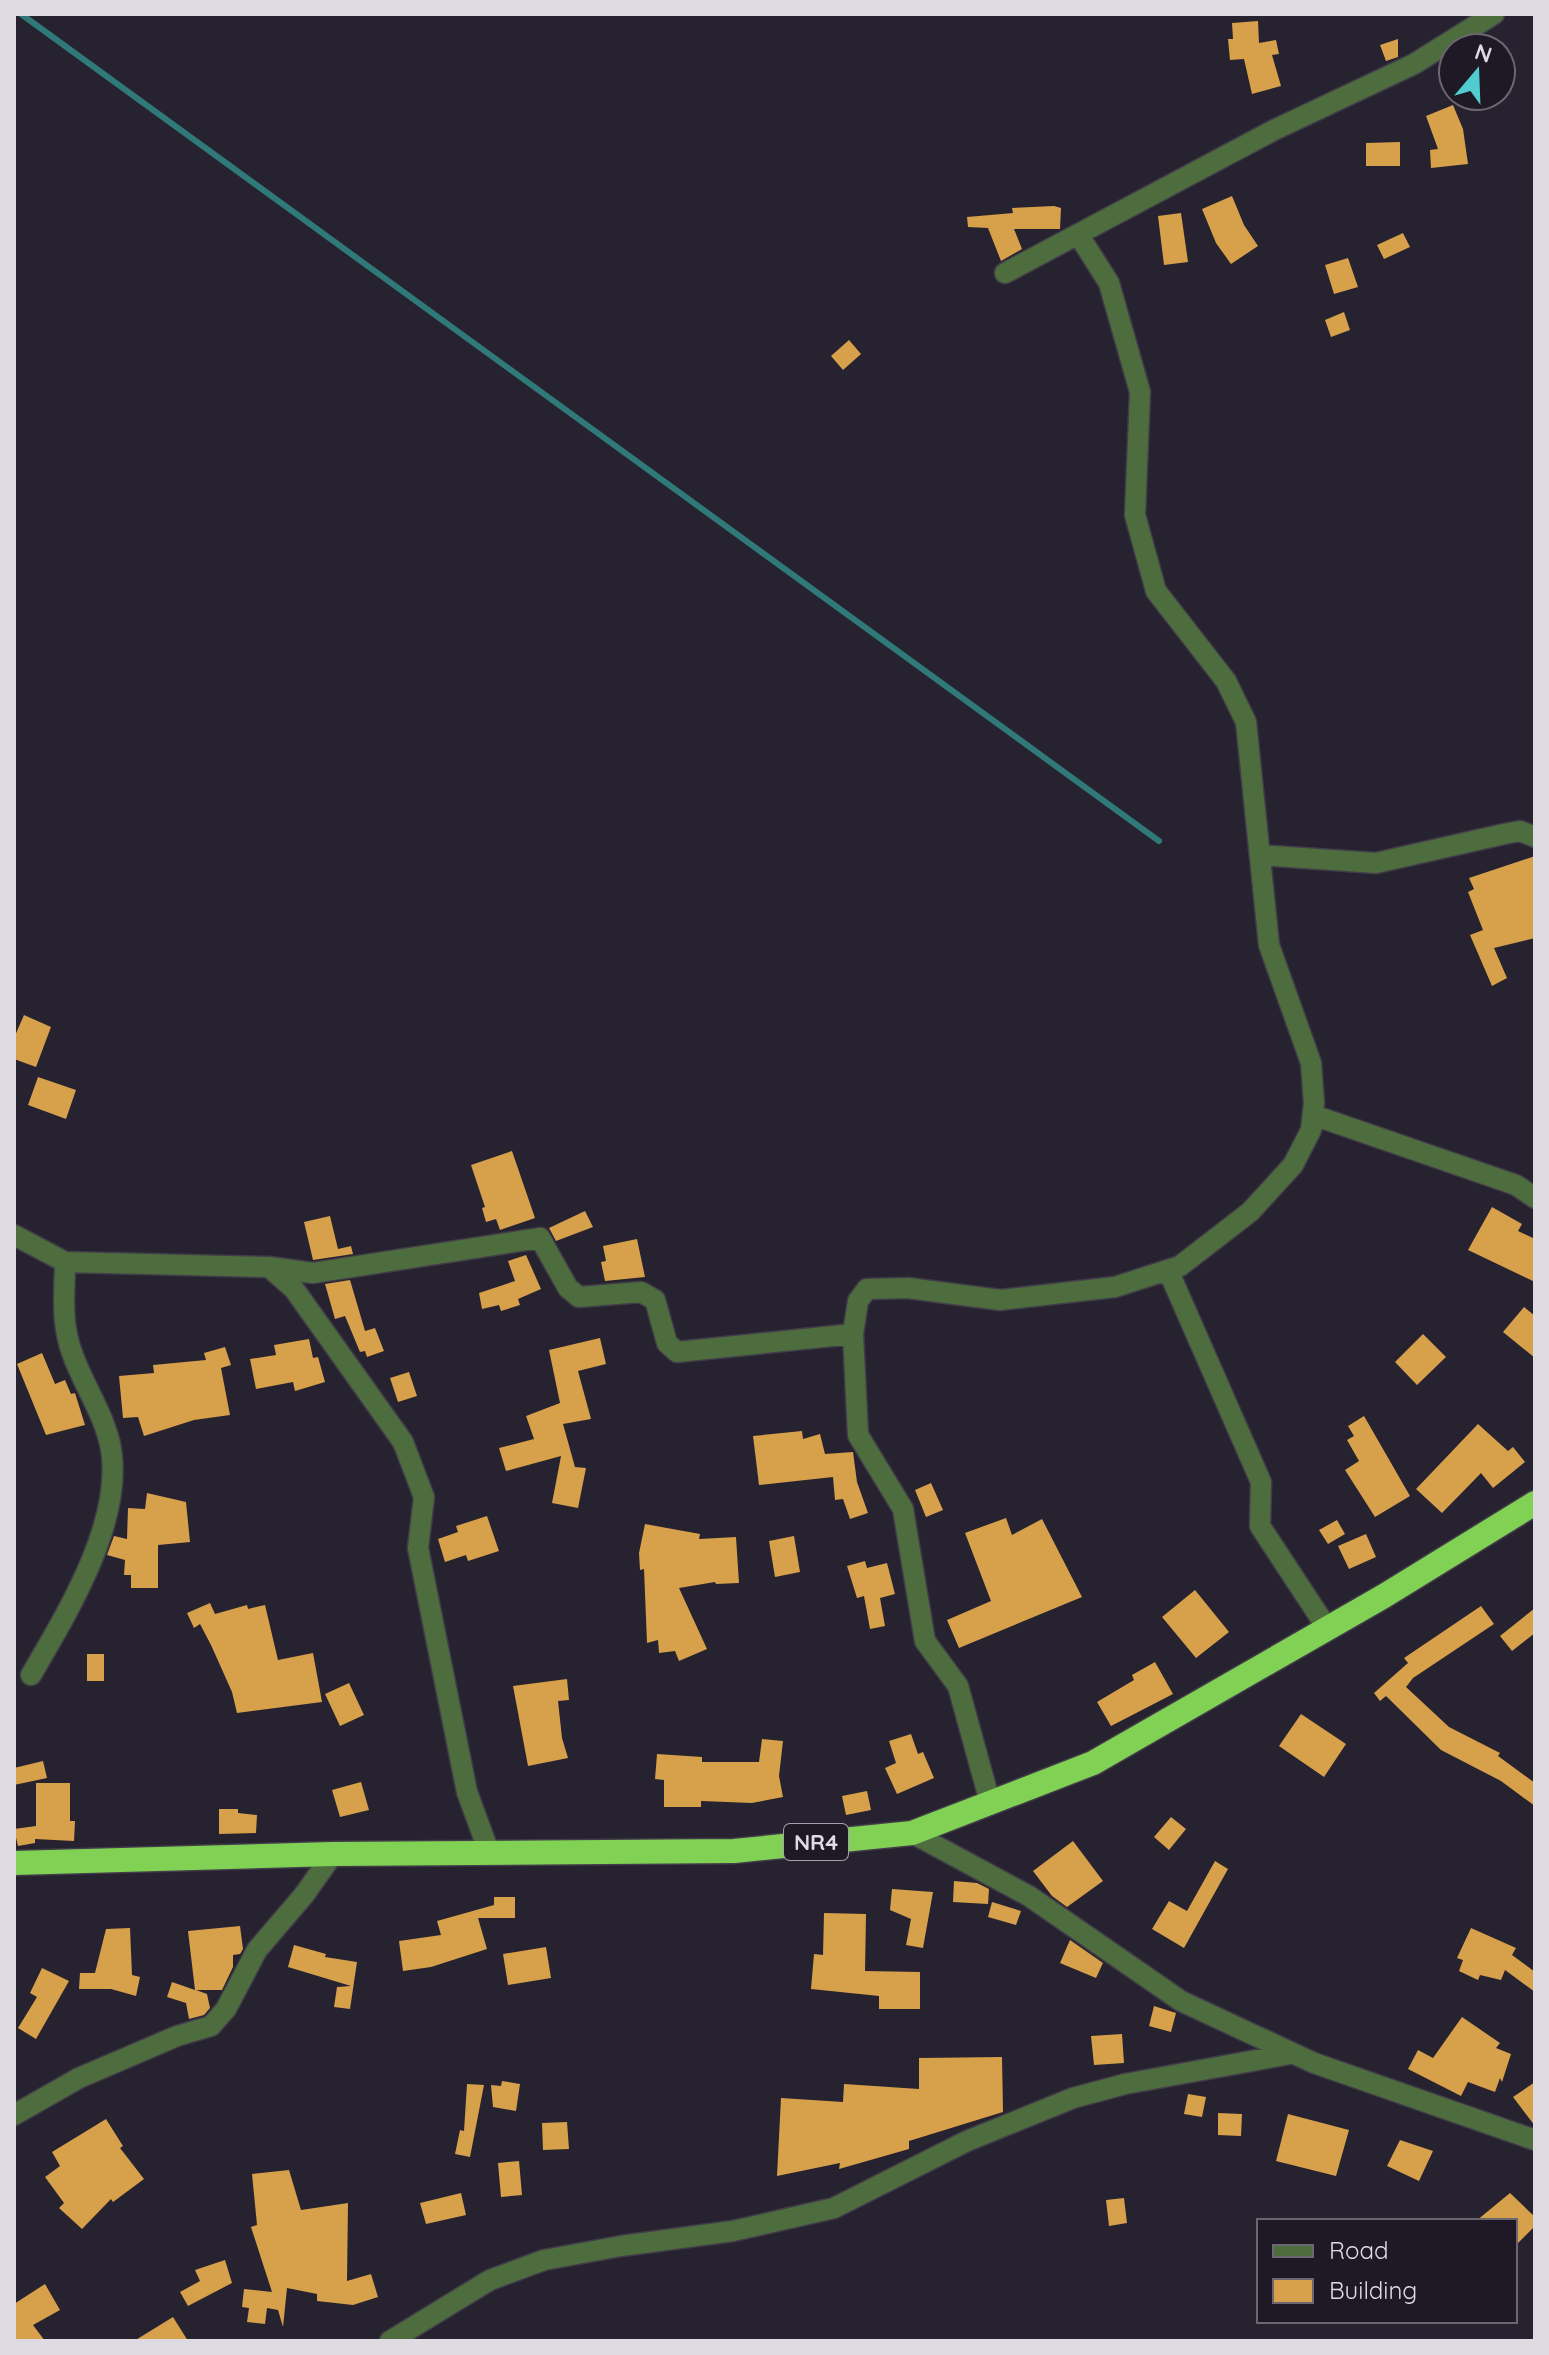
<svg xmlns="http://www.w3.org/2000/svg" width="1549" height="2355" viewBox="0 0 1549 2355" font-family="Quicksand,sans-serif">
	<rect width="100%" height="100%" fill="#27222f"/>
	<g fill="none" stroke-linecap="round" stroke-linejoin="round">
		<path stroke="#307979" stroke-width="6" d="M21,14L1159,841"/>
	</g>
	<path fill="#d7a04b" d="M1258,21L1259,43L1276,40L1279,54L1272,55L1281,86L1252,94L1244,59L1230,60L1228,39H1233L1232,23Z
		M1398,39V57L1386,61L1380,45Z
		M1453,105L1463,129L1468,164L1431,168L1430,150L1438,149L1426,116Z
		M1400,142V166H1366V143Z
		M1232,196L1244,225L1258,246L1231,264L1216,243L1202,209Z
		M1054,206L1061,208L1060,229H1014L1022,249L1001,261L988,228L968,227L967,217L1013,213L1012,208Z
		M1181,213L1188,262L1164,265L1158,216Z
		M1403,233L1410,247L1384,259L1377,245Z
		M1348,258L1358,287L1334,294L1325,265Z
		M1344,312L1350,330L1331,337L1325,320Z
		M849,340L861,354L843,370L831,356Z
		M1535,856V938L1494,948L1507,978L1492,986L1470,935L1483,930L1468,892L1474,889L1469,878Z
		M24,1015L51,1027L36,1067L14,1059V1038Z
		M38,1077L76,1090L66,1119L28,1105Z
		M512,1151L535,1218L500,1230L496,1219L486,1222L482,1208L485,1207L471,1165Z
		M1492,1207L1522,1224L1518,1231L1535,1239V1282L1468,1250Z
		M585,1211L593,1227L556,1241L549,1228Z
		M330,1216L338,1249L351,1246L353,1254L313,1260L304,1222Z
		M637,1239L645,1277L605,1281L601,1262L606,1261L603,1246Z
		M526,1255L541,1289L518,1299L520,1305L501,1311L499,1305L482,1309L479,1293L515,1281L508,1261Z
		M350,1280L365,1331L375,1328L384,1351L367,1357L365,1351L360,1352L345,1316L335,1319L325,1284Z
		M1524,1307L1535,1316V1358L1503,1332Z
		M1423,1334L1446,1357L1417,1385L1395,1362Z
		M600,1338L606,1364L578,1371L591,1419L563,1424L575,1467L586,1468L578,1508L552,1503L561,1456L506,1471L499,1448L534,1439L526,1416L560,1403L549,1350Z
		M309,1339L313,1358L318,1357L325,1382L295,1391L293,1382L256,1389L250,1359L276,1355L274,1345Z
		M225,1347L231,1365L221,1368L230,1415L194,1420L144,1436L138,1417L123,1418L119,1376L154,1373L153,1365L206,1360L204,1353Z
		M42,1353L55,1384L65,1380L71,1394L75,1393L85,1425L46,1435L17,1364Z
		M409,1372L417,1396L398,1402L390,1378Z
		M1364,1416L1410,1496L1375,1517L1345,1470L1359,1461L1347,1440L1354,1436L1348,1426Z
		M1478,1424L1508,1451L1513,1447L1525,1462L1493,1488L1481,1473L1442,1513L1416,1489Z
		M802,1431L803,1439L820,1434L825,1454L853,1452L857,1482L868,1513L850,1519L843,1499L835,1500L833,1477L759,1485L753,1436Z
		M931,1483L943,1510L926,1517L915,1490Z
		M147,1493L186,1502L190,1542L158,1545V1588H131V1575H124L125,1560L107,1555L114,1536L127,1539L128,1508L145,1509Z
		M487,1516L499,1551L468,1561L466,1555L445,1562L438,1539L458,1532L456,1526Z
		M1006,1518L1012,1535L1042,1519L1082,1597L959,1648L947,1620L991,1601L965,1533Z
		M1337,1520L1345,1534L1328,1544L1319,1530Z
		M645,1524L700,1534L699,1539L736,1537L739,1583L716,1584L715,1582L679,1588L707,1649L679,1661L675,1651L659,1653L658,1640L647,1643L644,1569L640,1570L639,1553Z
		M1366,1534L1376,1557L1349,1569L1338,1546Z
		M794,1536L800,1572L775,1577L769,1541Z
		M865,1561L867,1568L887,1563L895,1594L880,1598L885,1626L870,1629L864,1596L857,1598L847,1566Z
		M1195,1590L1229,1632L1196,1658L1162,1617Z
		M210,1603L215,1614L247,1605L248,1609L265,1605L278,1660L313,1653L322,1702L237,1713L232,1692L211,1645L200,1624L194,1628L187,1613Z
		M1481,1606L1494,1624L1413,1678L1406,1687L1449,1727L1500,1753L1498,1756L1535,1783V1806L1501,1781L1441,1750L1386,1696L1380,1701L1374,1693L1408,1663L1404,1658Z
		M1535,1608V1633L1512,1651L1500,1636Z
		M87,1654H104V1681H87Z
		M1155,1662L1173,1694L1111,1726L1097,1702L1134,1680L1132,1675Z
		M567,1679L569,1700L558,1701L562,1738L568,1758L528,1766L513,1686Z
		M349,1683L364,1715L340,1726L325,1694Z
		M1301,1714L1346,1744L1324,1777L1279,1746Z
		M911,1734L918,1754L923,1752L934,1778L897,1794L885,1768L896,1763L889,1741Z
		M762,1739L783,1741L779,1776L783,1797L752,1803L701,1801V1807H664V1780L655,1779L657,1754L702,1757V1762H759Z
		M43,1761L47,1778L14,1785V1768Z
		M361,1782L369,1810L340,1817L332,1790Z
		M36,1783H70V1821H75L74,1841L35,1839V1843L18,1846L14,1829L36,1826Z
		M867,1791L871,1810L846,1815L842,1796Z
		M219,1809H238V1813L257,1815L256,1833L219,1834Z
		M1171,1817L1186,1829L1169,1850L1154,1837Z
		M1073,1841L1103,1881L1067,1907L1052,1896L1033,1871Z
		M1215,1861L1228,1869L1184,1948L1152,1929L1169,1901L1187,1911Z
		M954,1881L977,1883L989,1889L988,1904L953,1902Z
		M892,1889L933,1892L923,1948L906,1945L911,1919L890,1910Z
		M494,1897H515V1918H478L487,1949L431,1967L403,1971L399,1941L441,1935L437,1921L494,1905Z
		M992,1902L1021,1911L1016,1925L988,1917Z
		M824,1913L866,1914L865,1971L920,1972V2009H879V1996L811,1989L814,1954L823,1955Z
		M240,1926L243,1949L240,1954L233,1955V1967L222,1990H196L207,1994L210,2008L204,2015L189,2019L186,2003L167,1997L172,1982L195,1990L188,1931Z
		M130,1928L132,1975L140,1977L136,1996L111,1989H79L80,1973H95L106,1929Z
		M1471,1928L1516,1948L1512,1955L1535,1972V1992L1505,1970L1501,1980L1480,1975L1478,1980L1459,1971L1463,1960L1457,1958Z
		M1070,1940L1103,1963L1096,1978L1060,1963Z
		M294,1945L326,1954L325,1957L357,1962L350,2009L334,2007L337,1987L351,1986L288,1967Z
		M546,1947L551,1978L508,1985L503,1954Z
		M42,1968L69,1981L36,2039L18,2028L37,1997L30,1993Z
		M1154,2006L1176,2013L1171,2032L1149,2026Z
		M1462,2017L1500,2043L1496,2048L1511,2054L1502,2082L1500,2078L1495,2092L1468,2082L1461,2096L1408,2069L1418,2050L1433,2058Z
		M1122,2034L1124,2063L1094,2065L1091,2036Z
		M1002,2057L1003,2112L909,2141V2149L839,2169L840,2163L777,2176L781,2098L843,2102L844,2084L919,2089V2058Z
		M502,2081L520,2084L516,2111L493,2107L491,2085L501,2086Z
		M1535,2082V2126L1513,2097Z
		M467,2084L484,2085L470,2157L455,2154L460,2130L464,2131Z
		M1188,2094L1206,2097L1202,2117L1184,2114Z
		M1218,2113L1242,2114L1241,2136L1218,2135Z
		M1288,2114L1349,2130L1336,2176L1276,2161Z
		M106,2119L123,2146L120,2148L144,2179L113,2202L111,2199L82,2229L59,2208L64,2203L45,2177L60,2166L52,2152Z
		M567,2122L569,2149L543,2150L542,2123Z
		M1400,2140L1433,2151L1419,2181L1387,2166Z
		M519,2161L522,2195L501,2197L498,2163Z
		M289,2170L301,2210L348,2203L347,2281L371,2274L378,2297L353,2305L317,2301V2294L287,2288L283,2327L278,2310L267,2308L265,2324L247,2322L249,2308L242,2307L244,2289L272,2292L251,2227L257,2225L252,2174Z
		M461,2193L466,2215L426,2224L420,2203Z
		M1510,2193L1535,2217V2226L1515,2246V2221H1476Z
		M1124,2198L1127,2223L1109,2226L1106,2200Z
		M225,2260L232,2283L188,2306L180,2292L200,2281L195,2270Z
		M45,2284L60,2310L33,2325L45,2341H14V2304Z
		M173,2317L188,2341H134Z"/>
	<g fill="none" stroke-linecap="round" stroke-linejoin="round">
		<g stroke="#413c48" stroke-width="23">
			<path id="minor" d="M1005,273L1274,130L1414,64L1494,14
				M1260,855L1376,863L1504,834L1520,831L1535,837
				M1313,1115L1516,1185L1535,1198
				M14,1235L65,1262L269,1267L313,1273L540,1238L568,1288L579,1297L641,1292L655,1300L667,1343L677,1352L853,1334
				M269,1267L294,1289L403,1442L424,1497L418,1548L467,1792L489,1852
				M1168,1270L1261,1482L1260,1526L1327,1628
				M31,1675C67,1613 123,1523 111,1449C104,1408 72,1371 66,1329C62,1308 65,1284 65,1262
				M990,1802L958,1686L925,1641L903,1509L858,1435L853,1334L858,1301L867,1289L908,1288L1000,1300L1115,1287L1180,1266L1250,1212L1293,1165L1311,1130L1314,1103L1311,1063L1269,945L1246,722L1226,681L1156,591L1135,515L1140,392L1109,283L1078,234
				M912,1833L1029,1896L1181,2001L1314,2063L1535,2140
				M14,2115L79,2078L177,2036L211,2026L226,2009L257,1950L304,1895L333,1854
				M390,2341L490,2280L544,2260L621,2246L733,2231L834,2208L967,2141L1073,2098L1125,2084L1290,2054"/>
		</g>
		<g stroke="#413c48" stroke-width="27">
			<path id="highway" d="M14,1863L333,1854L734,1851L912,1833L1093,1763L1384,1596L1535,1503"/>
		</g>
		<use href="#minor" stroke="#4d6d3e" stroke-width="20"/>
		<use href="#highway" stroke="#81d254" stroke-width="24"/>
	</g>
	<g text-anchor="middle" stroke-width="8" stroke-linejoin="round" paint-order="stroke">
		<rect fill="#1e1925" stroke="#a4a1aa" stroke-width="2" x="784" y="1824" width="64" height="36" rx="6"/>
		<g font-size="22" font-weight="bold" fill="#dedbe3">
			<text x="816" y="1850">NR4</text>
		</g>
	</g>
	<rect width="1549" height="2355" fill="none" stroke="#dedbe3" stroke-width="32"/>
	<rect x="1257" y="2219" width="260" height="104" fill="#1e1925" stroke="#6b6771" stroke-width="2"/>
	<rect x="1273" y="2245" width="40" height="12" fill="#4d6d3e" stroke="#6b6771" stroke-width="2"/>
	<text x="1329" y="2259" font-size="24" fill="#dedbe3">Road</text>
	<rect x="1273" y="2279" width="40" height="24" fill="#d7a04b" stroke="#6b6771" stroke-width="2"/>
	<text x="1329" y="2299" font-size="24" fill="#dedbe3">Building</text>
	<g transform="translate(1477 72) rotate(19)"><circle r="38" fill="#1e1925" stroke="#6b6771" stroke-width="2"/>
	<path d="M0-6L14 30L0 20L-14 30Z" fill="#51ccd1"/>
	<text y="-12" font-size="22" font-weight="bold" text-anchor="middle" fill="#dedbe3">N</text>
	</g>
</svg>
